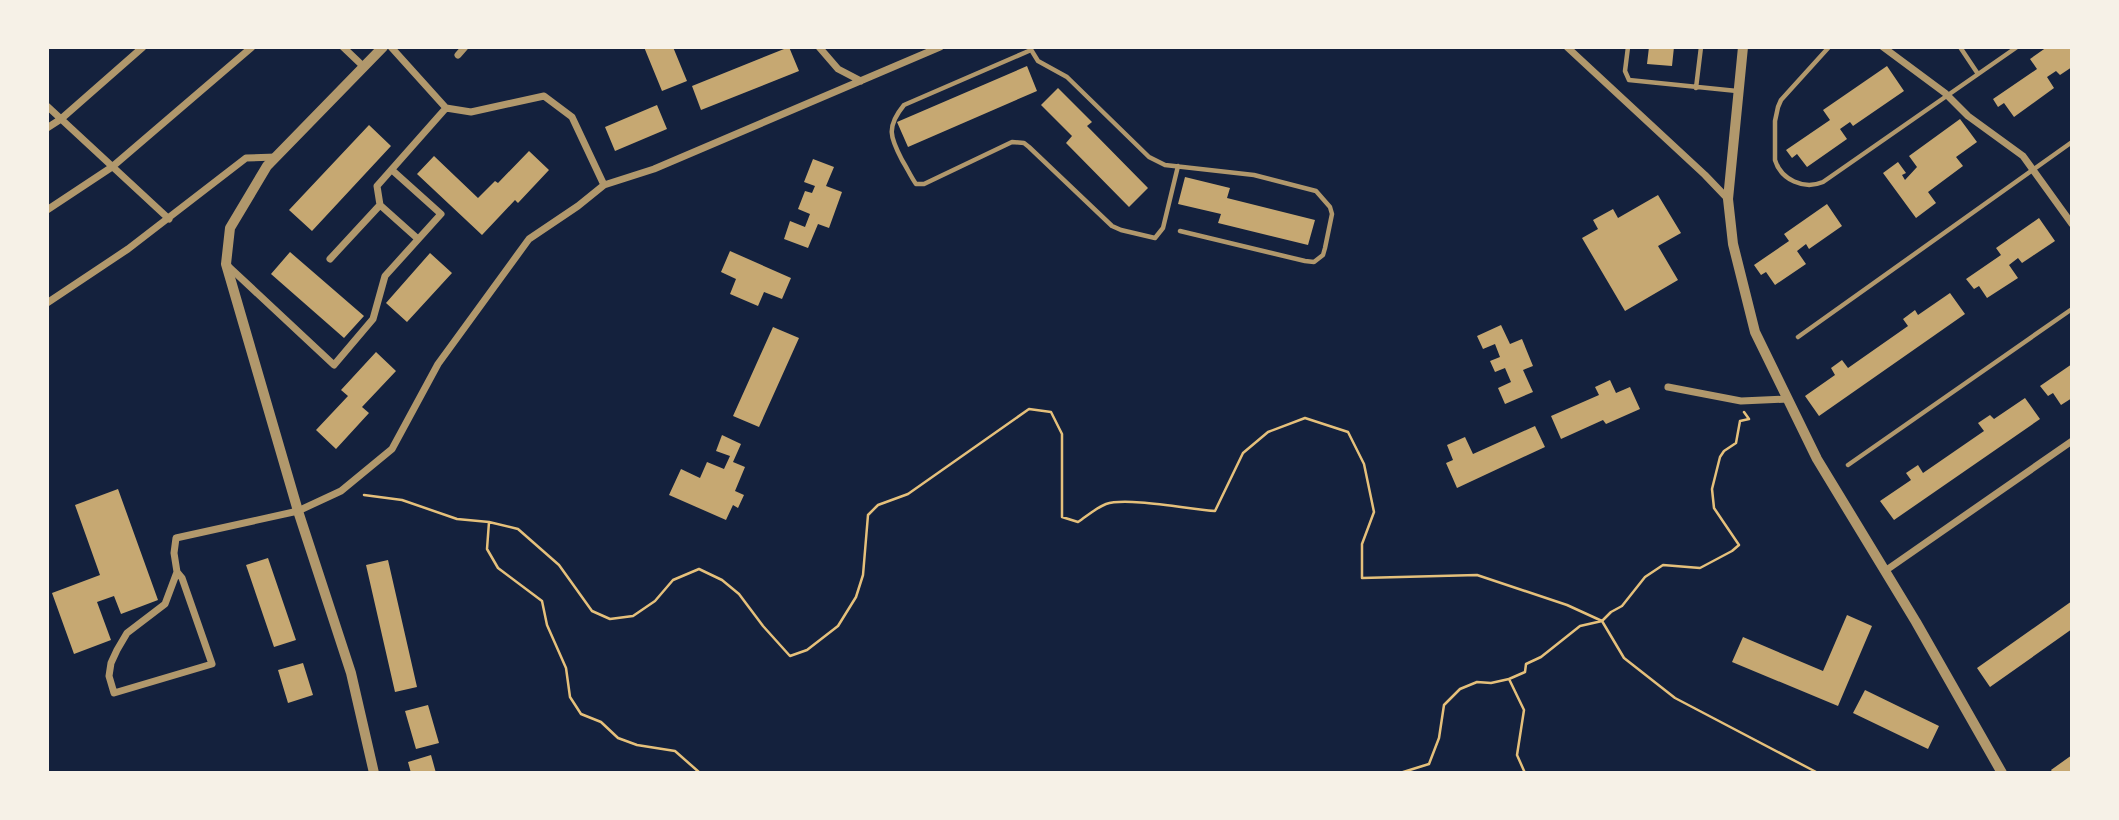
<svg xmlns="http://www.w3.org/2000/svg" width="2119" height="820" viewBox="0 0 2119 820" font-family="Literata,serif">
	<rect width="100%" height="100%" fill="#14213d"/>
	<path fill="#c6a872" d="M644,47H673L687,81L662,91Z
		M789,47L799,71L701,110L692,86Z
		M1649,47H1674L1672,66L1647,64Z
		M2047,47H2072V67L2060,75L2056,71L2047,77L2054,88L2014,117L2004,103L1998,107L1993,99L2037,69L2030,59Z
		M1027,66L1037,91L908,147L897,122Z
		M1887,66L1904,91L1853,126L1850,122L1840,129L1847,139L1807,167L1797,154L1792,158L1786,150L1830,120L1823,110Z
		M1058,88L1092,122L1087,126L1148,188L1129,207L1066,143L1072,136L1041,105Z
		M657,105L667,129L615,151L605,127Z
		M1960,119L1977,142L1956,157L1963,166L1928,192L1936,203L1916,218L1883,173L1898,162L1906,173L1902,175L1905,180L1917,167L1909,156Z
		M369,125L391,146L312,231L289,210Z
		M529,151L549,170L518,203L515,200L482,235L417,174L434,156L478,198L495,181L498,183Z
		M813,159L834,167L826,186L842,192L829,228L818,224L808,248L784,239L790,221L805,227L810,214L798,209L805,191L812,193L815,186L804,182Z
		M1185,177L1230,188L1227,198L1315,220L1308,245L1218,223L1221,214L1178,204Z
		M1658,195L1681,233L1658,246L1678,280L1625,311L1582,238L1598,229L1593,220L1613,209L1618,218Z
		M1827,204L1842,226L1809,249L1806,244L1797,251L1806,264L1775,285L1766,272L1761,275L1754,265L1789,241L1784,234Z
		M2039,218L2055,241L2022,263L2018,258L2009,265L2018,278L1987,298L1979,286L1974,289L1966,279L2001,255L1996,248Z
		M730,251L791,278L782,299L764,292L758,306L730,294L736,279L721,272Z
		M290,252L364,316L344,338L271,274Z
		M430,253L452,273L407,322L386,303Z
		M1950,293L1965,314L1819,416L1805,396L1835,375L1831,368L1842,360L1848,368L1908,326L1903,319L1915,310L1918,315Z
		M1501,325L1510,344L1522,339L1533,366L1523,370L1533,392L1505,404L1498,388L1511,382L1505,368L1495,372L1490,361L1500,357L1495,344L1483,349L1477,336Z
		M773,327L799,338L759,427L733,416Z
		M376,352L396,371L362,407L369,413L336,449L316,430L348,396L341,390Z
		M2072,364V398L2061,405L2053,393L2048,396L2040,386Z
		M1610,380L1616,393L1630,387L1640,409L1606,424L1603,420L1561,439L1551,416L1599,395L1595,387Z
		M2025,398L2040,419L1894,520L1880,501L1911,480L1906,473L1918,465L1923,473L1984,431L1978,423L1990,415L1994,419Z
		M1535,426L1545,447L1457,488L1446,463L1453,460L1447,445L1465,437L1473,454Z
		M722,435L741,444L733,462L745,467L735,491L744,495L738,508L733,505L726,520L669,495L681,469L700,478L707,462L724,469L730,456L716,451Z
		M118,489L158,600L121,614L114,596L97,602L111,640L74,654L52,593L100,575L75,505Z
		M268,558L296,640L274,647L246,565Z
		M388,560L417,687L395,692L366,565Z
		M2072,601V629L1990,687L1977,668Z
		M1847,615L1872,626L1838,706L1732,662L1743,637L1823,671Z
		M303,663L313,695L288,703L278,670Z
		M1865,690L1939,726L1928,749L1853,713Z
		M428,705L439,743L416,749L405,711Z
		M431,755L436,773H411L408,762Z
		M2072,755V773H2053L2051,770Z"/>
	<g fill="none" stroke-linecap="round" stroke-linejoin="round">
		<path stroke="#e5c07b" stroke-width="2.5" d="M364,495L402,500L457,519L489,522
			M1509,679L1524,710L1517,755L1525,773
			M700,773L675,751L637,745L618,738L601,722L581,714L570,697L566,668L547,625L542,601L498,568L487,549L489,522L518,529L559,565L592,611L610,619L633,616L655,601L673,580L699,569L722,580L739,594L763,626L790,656L807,650L838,626L856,597L863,575L868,515L878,505L908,494L1029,409L1051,412L1062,434V517L1078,522C1087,516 1096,508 1106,504C1126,497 1189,509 1215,511L1243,453L1268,432L1305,418L1348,432L1364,464L1374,512L1362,544V578L1477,575L1567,605L1602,621L1624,658L1675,698L1818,773
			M1400,773L1429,764L1439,738L1444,705L1460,689L1477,682L1491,683L1509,679L1525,672L1526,664L1541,657L1580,626L1602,621L1611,612L1622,606L1645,577L1663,565L1700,568L1732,551L1739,545L1714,508L1712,489L1720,457L1724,451L1736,443L1740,421L1749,419L1744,412"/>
		<path stroke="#b1986c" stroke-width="4.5" d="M1628,47L1625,71L1629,80L1737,91
			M1829,47L1781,100L1778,107L1775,121V160C1781,180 1804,190 1823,182L2017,47
			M1960,47L1978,74
			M1030,48L1038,61L1067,77L1149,157L1165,165L1254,175L1316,191L1330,207L1332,214L1325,248L1323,255L1314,262L1305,261L1180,231
			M1031,50L904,105C886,127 890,137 902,160C907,168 911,177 916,184H924L1012,142L1024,143L1029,147L1112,226L1121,230L1155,238L1163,228L1178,166
			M1696,88L1701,47
			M1798,337L2072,142
			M1848,465L2072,309"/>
		<path stroke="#b1986c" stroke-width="7" d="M343,47L364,67
			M391,47L446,108L471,112L544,96L572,117L604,185
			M819,47L838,69L861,81
			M1567,47L1705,175L1728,199
			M1883,47L1945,93L1968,116L2023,156L2072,224
			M458,55L465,47
			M47,106L169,219
			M47,128L61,119L143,47
			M380,205L418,239
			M47,210L112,167L252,47
			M330,259L380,205L377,186L446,108
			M228,266L334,365L373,319L385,276L441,214L392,170
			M47,303L128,249L246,158L276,157
			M1668,387L1741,401L1788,399
			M1885,571L2072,441
			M177,572L182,578L212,664L114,693L109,676L111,663L117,650L127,633L165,604L177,572L174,553L176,538L298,511L341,491L392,449L438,364L529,239L578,206L604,185L654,169L940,47"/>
		<path stroke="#b1986c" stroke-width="10" d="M1743,47L1728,199L1733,244L1755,332L1817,459L1916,622L2002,773
			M374,773L351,673L298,511L226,264L230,228L267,166L383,47"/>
	</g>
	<rect width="2119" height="820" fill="none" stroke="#f6f1e7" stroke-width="98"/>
</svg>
